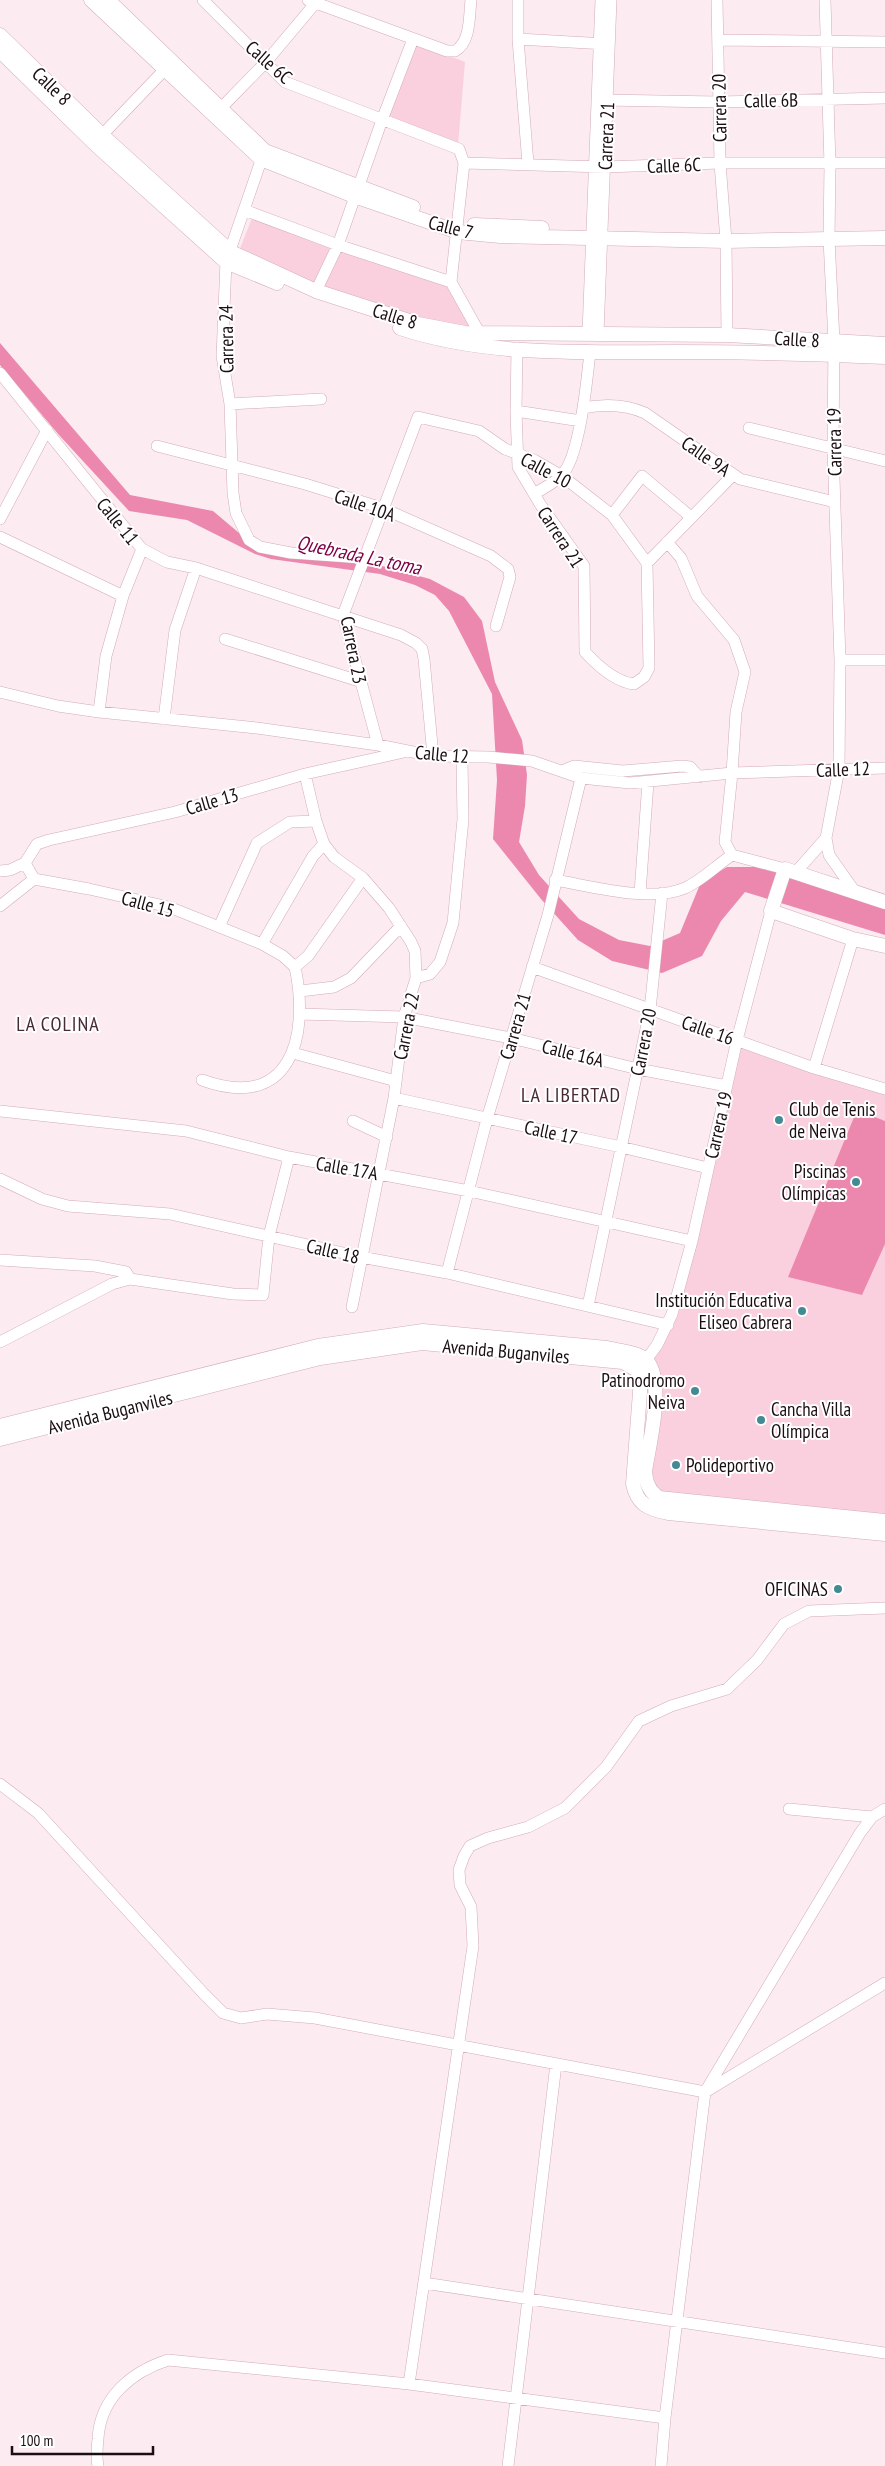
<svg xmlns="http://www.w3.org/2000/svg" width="885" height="2466" viewBox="0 0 885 2466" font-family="'PT Sans Narrow',sans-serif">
	<rect width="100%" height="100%" fill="#fcebf0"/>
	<path fill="#fad0de" d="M414,42L465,62L458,145L384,118Z
		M252,218L446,285L470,327L443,326L319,285L239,251Z
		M737,1040L885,1089V1521L659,1498L645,1471L654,1407L646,1361L668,1325Z"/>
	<path fill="#ec88ae" d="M0,343L130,495L213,511L257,548L350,562L371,563L430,579L464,597L482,621L495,682L522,740L527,775L525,806L519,842L539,875L579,919L619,940L650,946L680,933L701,882L727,867H756L803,878L885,904V935L745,892L721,921L702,956L662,973L612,961L578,940L541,899L493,839L497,780L492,694L449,611L435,595L415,585L380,574L271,559L255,554L187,520L129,511L59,435L0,365Z
		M857,1110L885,1121V1244L862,1295L788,1277Z"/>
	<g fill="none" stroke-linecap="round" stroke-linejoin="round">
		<g stroke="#d3acb9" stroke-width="12">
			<path id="minor" d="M203,0L285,82L459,149L464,163L451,282L480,334
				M308,0L447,51H455C471,42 469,16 471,0
				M518,0V39L528,164
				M717,0L720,163L726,241L727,335
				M518,39L606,44
				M718,40L885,42
				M602,100L718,102L885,98
				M222,107L266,62L318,0
				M102,135L170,64
				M264,152L226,262L222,356L230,404L233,493L236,513L249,540L260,547L291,553L363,558
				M464,163L605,167L720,163H885
				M244,210L338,245L451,282
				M316,291L338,245L382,120L413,39
				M588,333L601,0
				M598,333L611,0
				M517,348L516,411L518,467L540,504L584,566L585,652C597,665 616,682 634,684L644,677L649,668L647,563L733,475
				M0,373L142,549L167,562L196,568L401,635L416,643L422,649L424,659L433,756
				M230,404L321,399
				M583,408C604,404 625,404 645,413L740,479L835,502
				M516,411L581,421
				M749,428L885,461
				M157,446L305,484L382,508L491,556L508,569L510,577L496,626
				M534,494C543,488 555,483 562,475C580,456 587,379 590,352
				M612,515L642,476L691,517
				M0,519L47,430
				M0,537L123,596
				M667,542L681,558L697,596L734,640L745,672L736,712L732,773L725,842L732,855
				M225,639L359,681
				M840,660H885
				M0,692L58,706L99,712L257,728L378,745L433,756L488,757L532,761L581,778L630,783L732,773L885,768
				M99,712L106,656L123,596L142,549
				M164,719L175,630L196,568
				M378,745L343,615L418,417L479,431L505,449L534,460L562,476L612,515L647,563
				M562,771L574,766L623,771L682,766L690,767L699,777
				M305,774L316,821L324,844L334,857L363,878L389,908L411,942L415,951L416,978L404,1017L394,1098L352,1307
				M826,838L829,855L855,892
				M732,855L785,869
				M25,863L37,844L49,840L175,812L305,774L404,752
				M25,863L34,879L89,889L169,907L262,944L283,956L295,967
				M0,871L10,870L25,863
				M796,872L826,838L839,769L840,660L833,448L834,341L829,239L830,165L825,0
				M555,880C591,886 651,903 685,888C701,881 717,865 732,855
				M640,893L648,782
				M0,906L34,879
				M219,927L257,843L290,822L316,821
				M262,944L313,856L324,844
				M295,967L308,956L363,878
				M532,967L814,1068L885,1089
				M416,978L430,974L440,962L453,923L463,819L462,758
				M300,991L334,987L351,978L401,926
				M299,1014L404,1017L511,1038L638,1069L727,1086
				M293,1053L396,1081
				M814,1068L853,939
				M202,1080C290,1112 310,1038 295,967
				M394,1098L621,1147L708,1168
				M0,1111L186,1131L289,1157L469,1191L692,1241
				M353,1121L387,1137
				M0,1179L42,1199L68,1206L170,1214L361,1257L447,1273L668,1325
				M0,1260L95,1266L126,1272L130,1279L233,1294L263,1295L269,1236L289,1157
				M447,1273L487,1119L548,915L581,778
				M588,1306L650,1010L662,893
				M0,1342L112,1284L130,1279
				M641,1367L657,1345L672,1314L692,1241L737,1040L771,911
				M0,1784L38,1813L204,1994L223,2013L241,2018L267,2014L315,2018L705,2092L885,1983
				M789,1809L872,1817
				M424,2283L885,2353
				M409,2384L473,1946L471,1907L460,1885L459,1870L464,1856L470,1846L488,1838L528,1827L565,1808L606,1767L639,1721L671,1706L727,1689L757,1660L784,1624L809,1611L885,1608
				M98,2466C96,2457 97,2448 98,2439C100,2398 131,2372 168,2360L409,2384L665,2418
				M508,2466L556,2064
				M661,2466L665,2418L705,2092L860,1833L872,1817L885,1809"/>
		</g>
		<g stroke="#d3acb9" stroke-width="15">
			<path id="major" d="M91,0L261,159L354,196L458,232L500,236L726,241L885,238
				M108,0L265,151L413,207
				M0,35L102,135L231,252L316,291L418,324L465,333L727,335L885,344
				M0,51L96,145L226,262L277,283
				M474,225L542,228
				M400,328C486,357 586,352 676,352C746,352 815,354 885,357
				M885,902L785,869L771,911L853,939L885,946
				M0,1426L318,1346L423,1331L607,1348C619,1351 638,1352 647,1361C665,1383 649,1445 645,1471C646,1483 649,1491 659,1498L885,1521
				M0,1439L320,1358L422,1343L623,1362L637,1370L641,1379L633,1484C637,1504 648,1509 668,1513L885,1534"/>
		</g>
		<use href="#minor" stroke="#fff" stroke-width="11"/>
		<use href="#major" stroke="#fff" stroke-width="14"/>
	</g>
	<g fill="#448a93" stroke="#fff" stroke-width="2">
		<circle cx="779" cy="1120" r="5"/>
		<circle cx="856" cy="1182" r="5"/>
		<circle cx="802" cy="1311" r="5"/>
		<circle cx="695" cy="1391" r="5"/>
		<circle cx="761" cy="1420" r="5"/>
		<circle cx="676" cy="1465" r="5"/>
		<circle cx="838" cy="1589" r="5"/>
	</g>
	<g text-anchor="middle" stroke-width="4" stroke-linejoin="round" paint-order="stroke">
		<g font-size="19" fill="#1b0e13" stroke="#fff">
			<text transform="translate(269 62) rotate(41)" y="7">Calle 6C</text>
			<text transform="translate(52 86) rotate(44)" y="7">Calle 8</text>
			<text transform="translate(771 100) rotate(-1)" y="7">Calle 6B</text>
			<text transform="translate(719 108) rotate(-91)" y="7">Carrera 20</text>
			<text transform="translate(606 136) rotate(-88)" y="7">Carrera 21</text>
			<text transform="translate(674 165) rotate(-2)" y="7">Calle 6C</text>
			<text transform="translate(451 227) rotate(14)" y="7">Calle 7</text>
			<text transform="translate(395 316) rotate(17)" y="7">Calle 8</text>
			<text transform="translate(226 339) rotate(-91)" y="7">Carrera 24</text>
			<text transform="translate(797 339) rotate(3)" y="7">Calle 8</text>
			<text transform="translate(834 442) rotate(-91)" y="7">Carrera 19</text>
			<text transform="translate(706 456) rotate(35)" y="7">Calle 9A</text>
			<text transform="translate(546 470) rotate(28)" y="7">Calle 10</text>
			<text transform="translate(365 505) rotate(19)" y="7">Calle 10A</text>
			<text transform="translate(118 521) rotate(51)" y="7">Calle 11</text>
			<text transform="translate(561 537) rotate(57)" y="7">Carrera 21</text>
			<text transform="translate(354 650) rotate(79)" y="7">Carrera 23</text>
			<text transform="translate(442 754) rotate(5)" y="7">Calle 12</text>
			<text transform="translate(843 769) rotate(-2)" y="7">Calle 12</text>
			<text transform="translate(212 801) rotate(-16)" y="7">Calle 13</text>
			<text transform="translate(148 904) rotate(15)" y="7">Calle 15</text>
			<text transform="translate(406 1026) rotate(-79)" y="7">Carrera 22</text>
			<text transform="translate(515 1026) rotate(-74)" y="7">Carrera 21</text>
			<text transform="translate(708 1030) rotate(19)" y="7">Calle 16</text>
			<text transform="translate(643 1042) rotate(-79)" y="7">Carrera 20</text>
			<text transform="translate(573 1053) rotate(14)" y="7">Calle 16A</text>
			<text transform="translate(718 1125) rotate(-77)" y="7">Carrera 19</text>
			<text transform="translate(551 1132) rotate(12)" y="7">Calle 17</text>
			<text transform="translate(347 1168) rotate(10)" y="7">Calle 17A</text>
			<text transform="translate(333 1251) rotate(13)" y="7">Calle 18</text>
			<text transform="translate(506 1351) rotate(5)" y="7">Avenida Buganviles</text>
			<text transform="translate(110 1412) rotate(-14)" y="7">Avenida Buganviles</text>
		</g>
		<g font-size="19" fill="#1b0e13" stroke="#fff" text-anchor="end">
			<text x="789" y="1116" text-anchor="start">Club de Tenis<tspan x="789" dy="22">de Neiva</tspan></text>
			<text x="846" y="1178">Piscinas<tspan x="846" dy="22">Olímpicas</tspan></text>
			<text x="792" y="1307">Institución Educativa<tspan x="792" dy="22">Eliseo Cabrera</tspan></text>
			<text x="685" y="1387">Patinodromo<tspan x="685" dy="22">Neiva</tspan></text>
			<text x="771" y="1416" text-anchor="start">Cancha Villa<tspan x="771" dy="22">Olímpica</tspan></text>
			<text x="686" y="1472" text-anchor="start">Polideportivo</text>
			<text x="828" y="1596">OFICINAS</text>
		</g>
		<g font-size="20" font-style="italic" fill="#800148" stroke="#fff">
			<text transform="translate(359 555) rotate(12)" y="7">Quebrada La toma</text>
		</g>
		<g font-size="20" letter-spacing="1" fill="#482934" stroke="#fff">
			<text x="58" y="1031">LA COLINA</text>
			<text x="571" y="1102">LA LIBERTAD</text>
		</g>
	</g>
	<path d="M12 2446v8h141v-8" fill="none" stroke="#1b0e13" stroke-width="2.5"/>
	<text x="20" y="2446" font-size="15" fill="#1b0e13" stroke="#ffffff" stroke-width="4" paint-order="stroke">100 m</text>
</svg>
